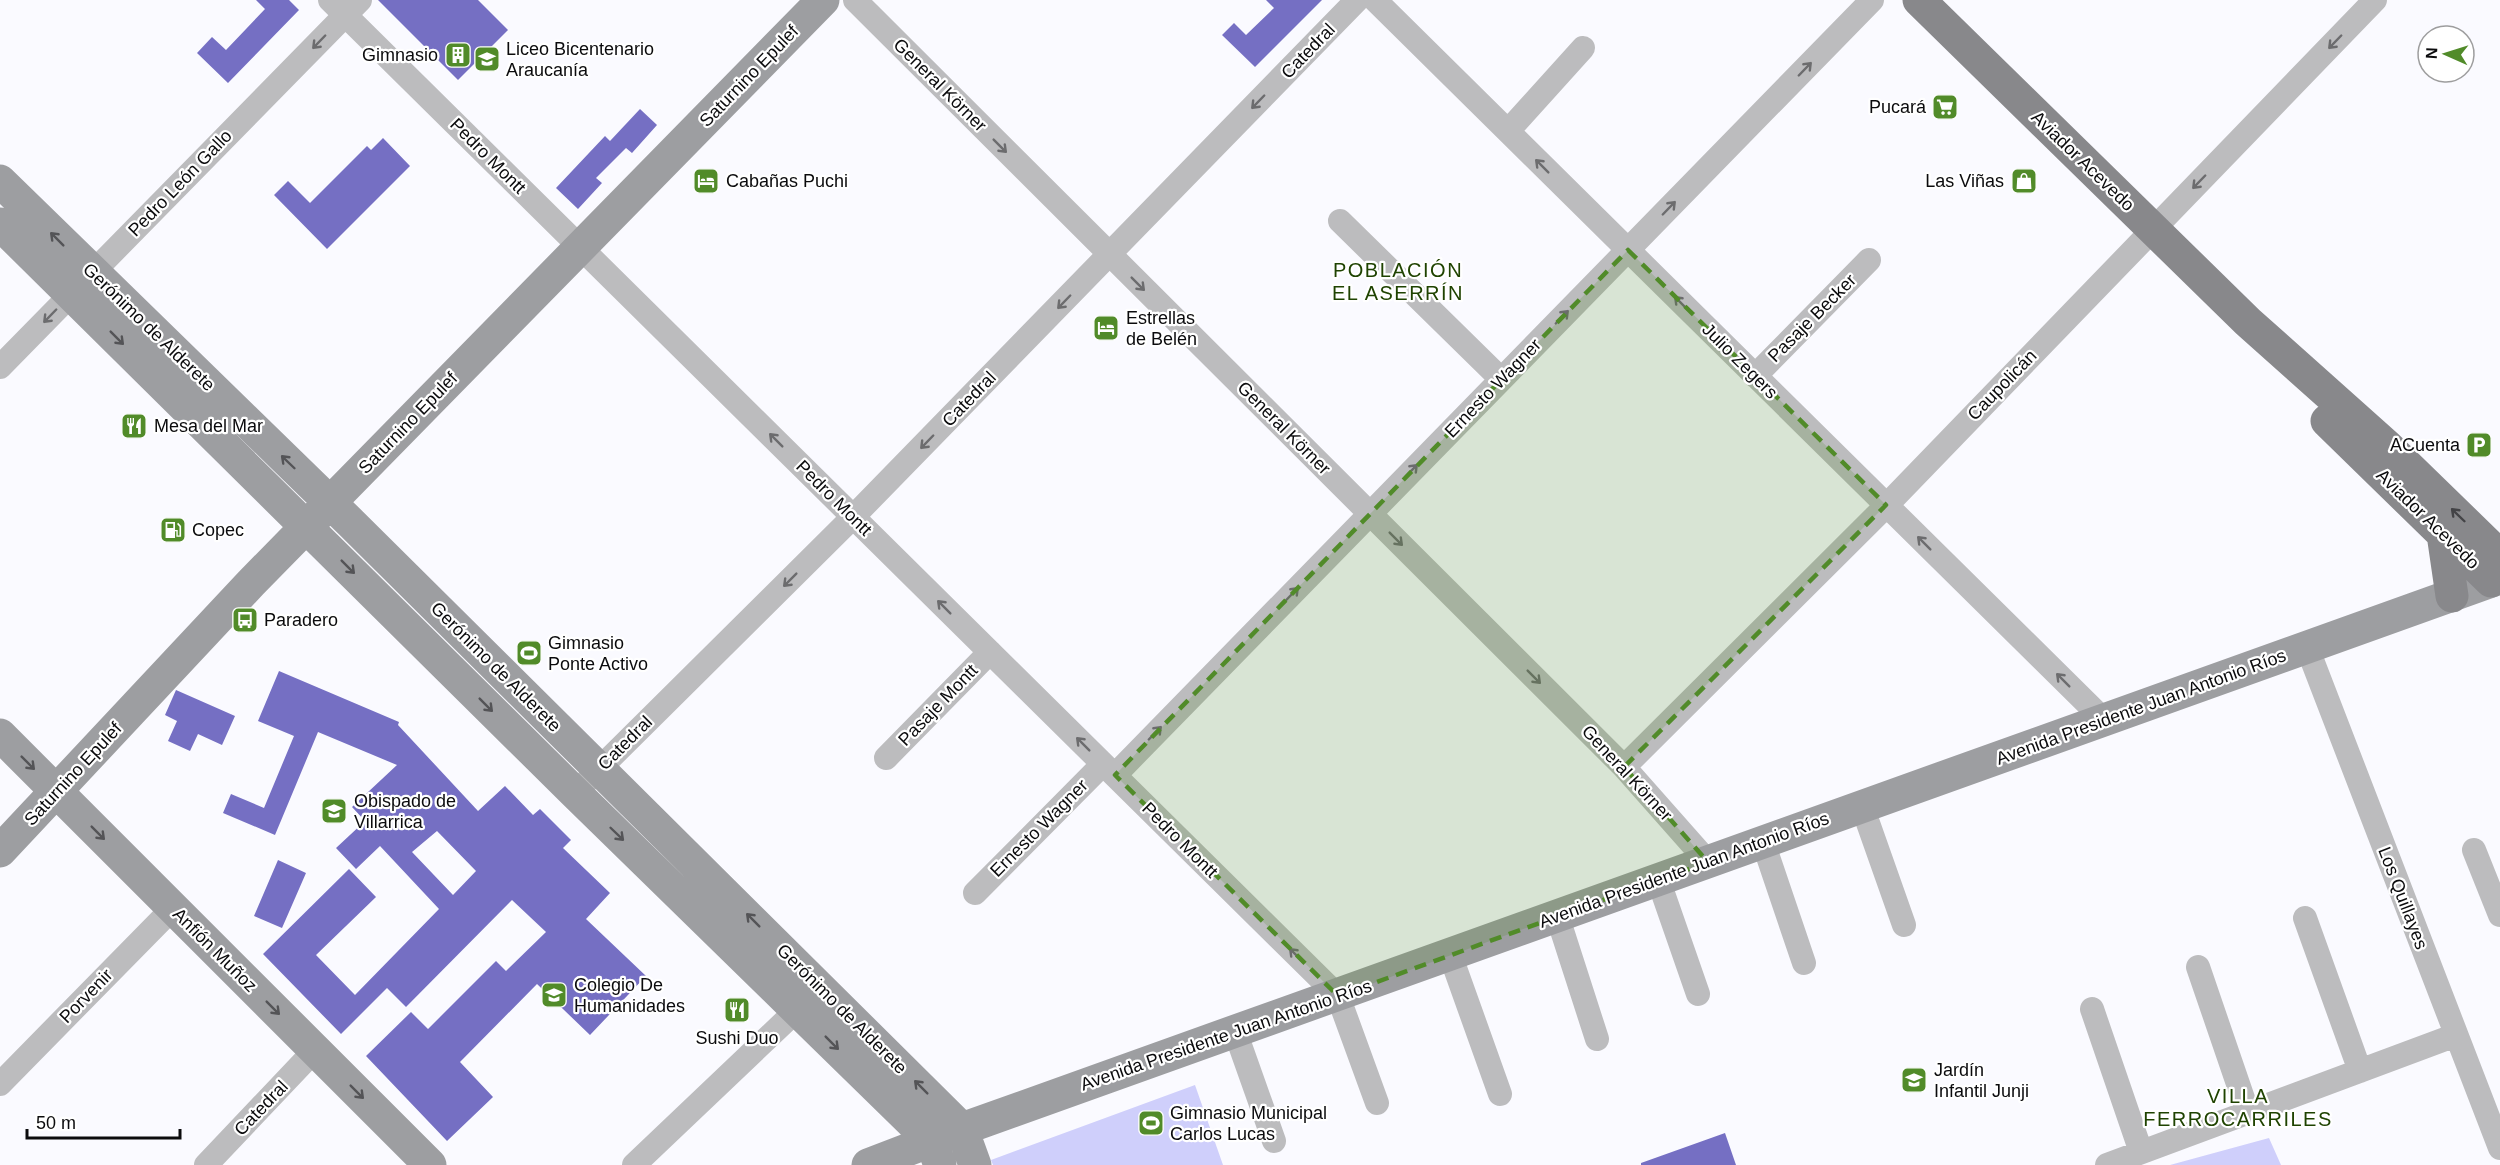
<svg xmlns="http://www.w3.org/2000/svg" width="2500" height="1165" viewBox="0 0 2500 1165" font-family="Helvetica,sans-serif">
	<rect width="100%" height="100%" fill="#fafaff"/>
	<path fill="#cfcffb" d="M1195,1085L1223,1165H993L991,1160Z
		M2269,1138L2281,1165H2170Z"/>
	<path fill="#756fc3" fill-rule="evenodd" d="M256,0H289L299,10L228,83L197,53L212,37L226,50L265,9Z
		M378,0H478L508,30L458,80Z
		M1266,0H1322L1255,67L1222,35L1234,23L1246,35L1274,8Z
		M640,109L657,125L632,153L626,148L596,178L602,183L578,209L556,188L605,136L610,141Z
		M383,138L410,166L327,249L274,195L288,181L310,203L367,146L371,150Z
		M279,671L399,722L398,725L478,811L505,786L533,815L540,809L571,840L563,848L610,893L586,919L646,976L590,1035L537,984L460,1062L493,1097L447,1141L366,1056L411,1012L428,1029L496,961L506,971L546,932L512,900L406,1007L387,988L341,1034L263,954L349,869L376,897L316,955L355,995L439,909L380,846L356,869L336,848L365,821L352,807L397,765L318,732L275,835L223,813L231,794L264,808L294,736L258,721ZM437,831L476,871L453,895L412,852Z
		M176,690L235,716L222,745L198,734L190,751L168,741L177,721L165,715Z
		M278,860L306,873L282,928L254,916Z
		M1725,1133L1736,1165H1641V1163Z"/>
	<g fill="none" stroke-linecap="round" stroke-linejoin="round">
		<path stroke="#bcbcbe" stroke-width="24" d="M330,0L1338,996L1377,1103
			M855,0L1624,767L1708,862
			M1375,0L2105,721
			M1508,131L1583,48
			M1340,221L1501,379
			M0,367L360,0
			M1755,376L1869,260
			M2307,647L2500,1148
			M886,758L990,652
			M1624,767L1882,510L2375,0
			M1115,775L1872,0
			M588,780L853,517L1357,0
			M1862,806L1904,925
			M1763,842L1804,963
			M2474,850L2500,915
			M1658,879L1698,994
			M975,893L1103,764
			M1557,915L1597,1039
			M2305,918L2360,1071
			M1450,954L1500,1094
			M2198,967L2248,1113
			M2092,1009L2141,1152
			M1235,1031L1274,1141
			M0,1084L173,908
			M206,1165L315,1050
			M634,1165L798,1009
			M2107,1165L2456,1035"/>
		<path stroke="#9d9ea1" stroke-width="33" d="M0,181L351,523L962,1129L975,1165
			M0,224L575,793L931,1141L940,1165
			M0,735L430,1165
			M0,851L251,583L823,0
			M868,1165L962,1129L2500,578"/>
		<path stroke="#88888b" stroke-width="33" d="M1919,0L2248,322L2387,446L2500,556
			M2327,421L2491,581
			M2443,534L2452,596"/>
	</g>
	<defs><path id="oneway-shaft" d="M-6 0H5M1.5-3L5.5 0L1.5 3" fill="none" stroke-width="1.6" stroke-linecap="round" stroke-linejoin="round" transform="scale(1.5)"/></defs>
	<g stroke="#6c6c6e">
		<use href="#oneway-shaft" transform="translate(319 42) rotate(134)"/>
		<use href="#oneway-shaft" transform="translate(2335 42) rotate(134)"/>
		<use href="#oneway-shaft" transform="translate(1805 69) rotate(-46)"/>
		<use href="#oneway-shaft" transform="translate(1258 102) rotate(134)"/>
		<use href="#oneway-shaft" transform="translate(1000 146) rotate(45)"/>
		<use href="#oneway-shaft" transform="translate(1542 166) rotate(-135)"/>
		<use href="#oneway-shaft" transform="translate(2199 182) rotate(134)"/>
		<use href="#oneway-shaft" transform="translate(1669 208) rotate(-46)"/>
		<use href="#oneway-shaft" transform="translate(1138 284) rotate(45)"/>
		<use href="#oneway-shaft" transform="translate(1064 302) rotate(134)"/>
		<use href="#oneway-shaft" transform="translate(1681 303) rotate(-135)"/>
		<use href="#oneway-shaft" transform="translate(50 316) rotate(134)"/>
		<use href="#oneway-shaft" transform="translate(1562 317) rotate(-46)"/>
		<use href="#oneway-shaft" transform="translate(776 440) rotate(-135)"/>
		<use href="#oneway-shaft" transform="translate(927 442) rotate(134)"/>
		<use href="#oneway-shaft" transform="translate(1411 471) rotate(-46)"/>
		<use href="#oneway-shaft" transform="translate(1396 539) rotate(45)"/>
		<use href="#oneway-shaft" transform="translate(1924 543) rotate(-135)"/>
		<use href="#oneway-shaft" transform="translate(790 580) rotate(135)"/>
		<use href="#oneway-shaft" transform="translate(1292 594) rotate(-46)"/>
		<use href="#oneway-shaft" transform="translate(944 607) rotate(-135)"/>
		<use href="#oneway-shaft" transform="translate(1534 677) rotate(45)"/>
		<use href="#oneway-shaft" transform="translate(2063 680) rotate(-135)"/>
		<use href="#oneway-shaft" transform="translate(1155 733) rotate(-46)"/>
		<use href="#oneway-shaft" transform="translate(1083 744) rotate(-135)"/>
		<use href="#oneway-shaft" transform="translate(1296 955) rotate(-135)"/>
	</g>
	<g stroke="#545457">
		<use href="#oneway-shaft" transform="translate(57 239) rotate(-135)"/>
		<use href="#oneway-shaft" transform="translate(117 338) rotate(45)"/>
		<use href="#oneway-shaft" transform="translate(288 462) rotate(-136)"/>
		<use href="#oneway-shaft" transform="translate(348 567) rotate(45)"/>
		<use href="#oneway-shaft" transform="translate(486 705) rotate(45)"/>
		<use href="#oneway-shaft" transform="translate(28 763) rotate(45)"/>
		<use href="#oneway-shaft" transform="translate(98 833) rotate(45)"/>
		<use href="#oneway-shaft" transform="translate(617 834) rotate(44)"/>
		<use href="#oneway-shaft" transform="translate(753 920) rotate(-135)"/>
		<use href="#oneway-shaft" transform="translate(273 1008) rotate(45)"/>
		<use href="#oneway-shaft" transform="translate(832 1043) rotate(45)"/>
		<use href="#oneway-shaft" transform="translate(921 1087) rotate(-135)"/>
		<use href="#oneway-shaft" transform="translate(357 1092) rotate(45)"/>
	</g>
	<use stroke="#434346" href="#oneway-shaft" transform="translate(2458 515) rotate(-136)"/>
	<path fill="#518b29" fill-opacity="0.2" stroke="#518b29" stroke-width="4.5" stroke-dasharray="12 8" stroke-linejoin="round" d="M1628,250L1886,505L1624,767L1708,862L1338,996L1115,775Z"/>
	<defs>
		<g id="building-square" transform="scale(1.35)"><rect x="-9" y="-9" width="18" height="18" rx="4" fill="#518b29" stroke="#fff"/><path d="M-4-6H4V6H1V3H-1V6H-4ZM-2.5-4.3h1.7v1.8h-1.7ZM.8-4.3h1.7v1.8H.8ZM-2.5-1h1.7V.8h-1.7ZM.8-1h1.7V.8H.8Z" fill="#fff"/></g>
		<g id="school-square" transform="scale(1.35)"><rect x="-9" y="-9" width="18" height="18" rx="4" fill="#518b29" stroke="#fff"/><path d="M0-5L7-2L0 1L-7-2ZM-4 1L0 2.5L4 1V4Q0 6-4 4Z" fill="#fff"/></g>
		<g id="supermarket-square" transform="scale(1.35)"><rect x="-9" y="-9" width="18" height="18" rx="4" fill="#518b29" stroke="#fff"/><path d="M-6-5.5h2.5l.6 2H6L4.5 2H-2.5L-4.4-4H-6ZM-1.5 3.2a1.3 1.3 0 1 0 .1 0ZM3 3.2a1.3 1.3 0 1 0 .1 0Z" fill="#fff"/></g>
		<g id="hotel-square" transform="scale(1.35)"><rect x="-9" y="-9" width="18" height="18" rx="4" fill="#518b29" stroke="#fff"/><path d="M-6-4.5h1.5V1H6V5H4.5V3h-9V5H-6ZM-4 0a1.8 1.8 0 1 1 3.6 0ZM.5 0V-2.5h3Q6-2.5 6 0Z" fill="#fff"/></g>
		<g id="shop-square" transform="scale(1.35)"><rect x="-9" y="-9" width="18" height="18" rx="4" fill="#518b29" stroke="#fff"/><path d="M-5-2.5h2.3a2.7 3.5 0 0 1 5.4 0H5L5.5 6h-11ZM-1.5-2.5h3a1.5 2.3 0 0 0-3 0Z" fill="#fff"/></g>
		<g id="restaurant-square" transform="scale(1.35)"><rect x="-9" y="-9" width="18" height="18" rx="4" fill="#518b29" stroke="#fff"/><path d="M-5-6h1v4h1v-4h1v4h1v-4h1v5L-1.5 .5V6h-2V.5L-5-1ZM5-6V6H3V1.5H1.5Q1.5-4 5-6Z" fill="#fff"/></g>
		<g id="parking-square" transform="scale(1.35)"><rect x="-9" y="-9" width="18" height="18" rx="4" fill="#518b29" stroke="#fff"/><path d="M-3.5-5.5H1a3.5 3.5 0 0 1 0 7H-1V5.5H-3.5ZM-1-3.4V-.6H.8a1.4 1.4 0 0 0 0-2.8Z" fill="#fff"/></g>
		<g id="fuel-square" transform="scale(1.35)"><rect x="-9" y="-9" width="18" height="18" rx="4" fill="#518b29" stroke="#fff"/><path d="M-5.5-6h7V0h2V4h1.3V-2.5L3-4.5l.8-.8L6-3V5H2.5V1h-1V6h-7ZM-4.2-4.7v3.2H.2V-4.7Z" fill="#fff"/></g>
		<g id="bus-square" transform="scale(1.35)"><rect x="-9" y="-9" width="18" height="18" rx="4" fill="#518b29" stroke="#fff"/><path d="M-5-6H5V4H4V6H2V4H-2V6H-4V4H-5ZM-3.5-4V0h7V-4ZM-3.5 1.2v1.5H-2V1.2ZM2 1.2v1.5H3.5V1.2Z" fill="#fff"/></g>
		<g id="stadium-square" transform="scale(1.35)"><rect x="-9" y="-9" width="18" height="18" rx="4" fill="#518b29" stroke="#fff"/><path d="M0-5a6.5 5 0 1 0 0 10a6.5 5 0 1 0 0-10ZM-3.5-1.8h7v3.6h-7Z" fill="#fff"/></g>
	</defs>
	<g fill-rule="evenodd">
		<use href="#building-square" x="458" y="55"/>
		<use href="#school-square" x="487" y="59"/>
		<use href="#supermarket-square" x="1945" y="107"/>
		<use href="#hotel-square" x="706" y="181"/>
		<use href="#shop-square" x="2024" y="181"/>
		<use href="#hotel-square" x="1106" y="328"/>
		<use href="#restaurant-square" x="134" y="426"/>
		<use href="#parking-square" x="2479" y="445"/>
		<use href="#fuel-square" x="173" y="530"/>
		<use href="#bus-square" x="245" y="620"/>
		<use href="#stadium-square" x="529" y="653"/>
		<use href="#school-square" x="334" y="811"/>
		<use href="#school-square" x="554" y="995"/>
		<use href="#restaurant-square" x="737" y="1010"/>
		<use href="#school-square" x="1914" y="1080"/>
		<use href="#stadium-square" x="1151" y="1123"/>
	</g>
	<g text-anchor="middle" stroke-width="4.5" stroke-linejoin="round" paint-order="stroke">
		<g font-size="18" fill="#0b0b0d" stroke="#fff" text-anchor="start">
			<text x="506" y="55">Liceo Bicentenario<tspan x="506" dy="21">Araucanía</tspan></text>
			<text x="438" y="61" text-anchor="end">Gimnasio</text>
			<text x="1926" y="113" text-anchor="end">Pucará</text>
			<text x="726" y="187">Cabañas Puchi</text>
			<text x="2004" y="187" text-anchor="end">Las Viñas</text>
			<text x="1126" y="324">Estrellas<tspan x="1126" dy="21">de Belén</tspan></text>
			<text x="154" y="432">Mesa del Mar</text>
			<text x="2460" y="451" text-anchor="end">ACuenta</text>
			<text x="192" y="536">Copec</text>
			<text x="264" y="626">Paradero</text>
			<text x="548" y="649">Gimnasio<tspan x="548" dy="21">Ponte Activo</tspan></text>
			<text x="354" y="807">Obispado de<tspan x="354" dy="21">Villarrica</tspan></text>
			<text x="574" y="991">Colegio De<tspan x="574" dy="21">Humanidades</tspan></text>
			<text x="737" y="1044" text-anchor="middle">Sushi Duo</text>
			<text x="1934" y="1076">Jardín<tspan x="1934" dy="21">Infantil Junji</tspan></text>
			<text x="1170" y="1119">Gimnasio Municipal<tspan x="1170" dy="21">Carlos Lucas</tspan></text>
		</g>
		<g font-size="18" fill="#0b0b0d" stroke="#fff">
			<text transform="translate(1308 51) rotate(-46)" y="6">Catedral</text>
			<text transform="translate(749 76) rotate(-46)" y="6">Saturnino Epulef</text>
			<text transform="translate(940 85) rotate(45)" y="6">General Körner</text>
			<text transform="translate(488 156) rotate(45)" y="6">Pedro Montt</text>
			<text transform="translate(2083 161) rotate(44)" y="6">Aviador Acevedo</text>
			<text transform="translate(180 183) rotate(-46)" y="6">Pedro León Gallo</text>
			<text transform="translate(1812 318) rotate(-45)" y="6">Pasaje Becker</text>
			<text transform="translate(149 327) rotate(44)" y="6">Gerónimo de Alderete</text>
			<text transform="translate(1740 361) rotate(45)" y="6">Julio Zegers</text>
			<text transform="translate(2002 385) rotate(-46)" y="6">Caupolicán</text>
			<text transform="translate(1493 388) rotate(-46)" y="6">Ernesto Wagner</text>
			<text transform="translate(969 399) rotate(-46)" y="6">Catedral</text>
			<text transform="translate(408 423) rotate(-46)" y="6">Saturnino Epulef</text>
			<text transform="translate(1284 428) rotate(45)" y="6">General Körner</text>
			<text transform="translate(834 498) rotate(45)" y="6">Pedro Montt</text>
			<text transform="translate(2428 519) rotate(44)" y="6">Aviador Acevedo</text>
			<text transform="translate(496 667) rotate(45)" y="6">Gerónimo de Alderete</text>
			<text transform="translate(938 705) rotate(-46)" y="6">Pasaje Montt</text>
			<text transform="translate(2141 707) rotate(-20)" y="6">Avenida Presidente Juan Antonio Ríos</text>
			<text transform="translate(625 743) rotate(-45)" y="6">Catedral</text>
			<text transform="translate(1627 773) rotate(47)" y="6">General Körner</text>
			<text transform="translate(73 774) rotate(-47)" y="6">Saturnino Epulef</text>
			<text transform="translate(1039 828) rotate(-45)" y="6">Ernesto Wagner</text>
			<text transform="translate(1180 840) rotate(45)" y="6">Pedro Montt</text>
			<text transform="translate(1684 870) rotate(-20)" y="6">Avenida Presidente Juan Antonio Ríos</text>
			<text transform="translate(2403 898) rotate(69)" y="6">Los Quillayes</text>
			<text transform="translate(215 950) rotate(45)" y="6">Anfión Muñoz</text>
			<text transform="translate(86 996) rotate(-46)" y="6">Porvenir</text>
			<text transform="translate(842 1009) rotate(45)" y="6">Gerónimo de Alderete</text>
			<text transform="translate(1226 1035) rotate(-19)" y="6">Avenida Presidente Juan Antonio Ríos</text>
			<text transform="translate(261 1108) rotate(-46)" y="6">Catedral</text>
		</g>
		<g font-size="20" letter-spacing="1.5" fill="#1f4301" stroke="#fff">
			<text x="1398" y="277">POBLACIÓN<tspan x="1398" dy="23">EL ASERRÍN</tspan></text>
			<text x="2238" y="1103">VILLA<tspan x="2238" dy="23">FERROCARRILES</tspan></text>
		</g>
	</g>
	<g transform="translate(2446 54) rotate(273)"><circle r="28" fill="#ffffff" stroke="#9d9d9e" stroke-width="1.5"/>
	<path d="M0-4.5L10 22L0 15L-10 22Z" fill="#518b29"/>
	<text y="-9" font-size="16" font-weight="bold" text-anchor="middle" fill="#0b0b0d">N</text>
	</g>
	<path d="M27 1129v9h153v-9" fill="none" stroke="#0b0b0d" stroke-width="3"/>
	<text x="36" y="1129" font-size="18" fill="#0b0b0d" stroke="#ffffff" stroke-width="4.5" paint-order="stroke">50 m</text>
</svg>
